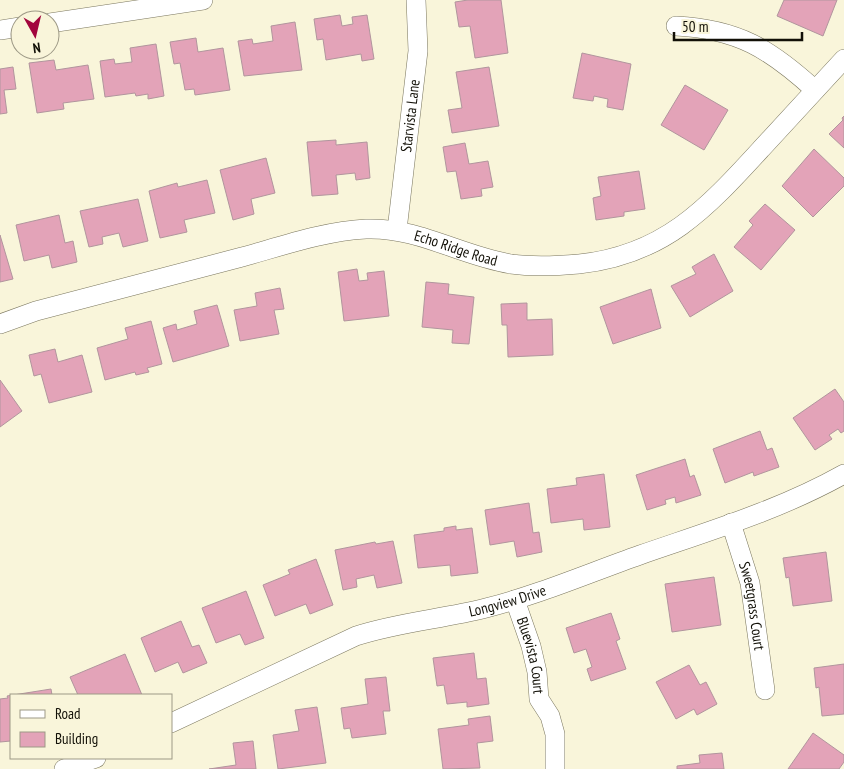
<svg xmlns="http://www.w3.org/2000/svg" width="844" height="769" viewBox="0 0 844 769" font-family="'PT Sans Narrow',sans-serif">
	<rect width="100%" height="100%" fill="#f9f5da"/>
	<path fill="#e3a3b8" stroke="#b1959d" d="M468,0H501L508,53L475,58L470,26L459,27L455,2Z
		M784,0H837L823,36L777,16Z
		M340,15L342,26L353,24L352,17L367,15L374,59L362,61L361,54L326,60L323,39L317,40L314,19Z
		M295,22L302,70L244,76L238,41L252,39L253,44L273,41L271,26Z
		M196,38L198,52L223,48L230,90L195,95L194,89L185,90L180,63L174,64L170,42Z
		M156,44L164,96L148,99V94L136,96L135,93L105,97L100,61L114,59L115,64L132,62L130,48Z
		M582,53L631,64L623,110L607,107L608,99L594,96L593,101L573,98Z
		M54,60L56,70L88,65L94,99L63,103L64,109L37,113L29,63Z
		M13,67L16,89L4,90L7,113L0,114V69Z
		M489,67L499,126L452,133L448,110L462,108L456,72Z
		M685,85L728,110L704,150L661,125Z
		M844,116V148L829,134L843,120L842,118Z
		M336,140V145L367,142L370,178L356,180L355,173L336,175L338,194L312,196L307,142Z
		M465,143L469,164L488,161L493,187L481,189L482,196L461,199L456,171L447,172L443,147Z
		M814,149L844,178V186L813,217L782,186Z
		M266,158L275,193L251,199L254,214L233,220L220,170Z
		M639,171L645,209L624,212V216L596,220L593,198L601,196L598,177Z
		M207,180L215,213L184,220L187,232L160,238L149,191L177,183L178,187Z
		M138,199L148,241L123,247L119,233L102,237L103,244L89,247L80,211Z
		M765,204L795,230L761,270L734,247L753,225L749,221Z
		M59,215L65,243L73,241L77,262L52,268L49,255L24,261L16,225Z
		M0,235L13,279L0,282Z
		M714,254L733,291L690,317L671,286L696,274L692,267Z
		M357,269L359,281L368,280L367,273L384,271L389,316L344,321L338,272Z
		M426,282L449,284L448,294L474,297L469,344L452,343L453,330L422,327Z
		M280,288L284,309L274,310L279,334L240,341L234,310L257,306L255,293Z
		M651,289L661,328L613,344L600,307Z
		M527,303V320L552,319L553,355L508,357L507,325H502L501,304Z
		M217,305L229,346L173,362L163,328L176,324L177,330L197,324L194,311Z
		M151,321L162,364L147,368L149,372L136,375L135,372L105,380L97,348L128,339L125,328Z
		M55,349L58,362L82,355L92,392L49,403L41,374L34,376L29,355Z
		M0,380L22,411L0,427Z
		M835,389L844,402V431L841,433L838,429L829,435L832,439L815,450L793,418Z
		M760,431L767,450L772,448L779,467L754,476L753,472L725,483L713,449Z
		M685,459L690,477L694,475L701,495L676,503L675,497L665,500L666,504L647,510L636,475Z
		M604,474L610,527L584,530L583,519L551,523L547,489L577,485L576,478Z
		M529,503L533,533L539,532L542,552L517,557L514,541L490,545L485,510Z
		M456,526V530L472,528L478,573L451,576L450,565L418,568L414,535L444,531V528Z
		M393,541L402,583L377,588L374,575L356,579L357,587L343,590L335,550L375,542L376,544Z
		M826,552L832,601L793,606L789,577L786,578L783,558Z
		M316,559L333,605L310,614L306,604L275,616L263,585L290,574L288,570Z
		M714,577L721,625L672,632L665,584Z
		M246,591L264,638L245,645L240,634L216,643L202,608Z
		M611,613L620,639L616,641L626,669L591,681L587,669L592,667L586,649L574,653L566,628Z
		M181,621L192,647L199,645L207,663L183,673L178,662L155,672L141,638Z
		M474,653L477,679L486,678L489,704L467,707V702L447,704L444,685L437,686L433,658Z
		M125,654L142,695H78L70,677Z
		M844,664V714L822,716L819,687L816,688L814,668Z
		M689,665L700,685L706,682L717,704L697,715L694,709L676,719L656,682Z
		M386,677L390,711H383L386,734L352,738L350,728L344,729L341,708L368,704L365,679Z
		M51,689L52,695H11V741L0,742V699L8,698L7,696Z
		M317,707L326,763L278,769L273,735L299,731L295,710Z
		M490,716L493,741L477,743L480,768L443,769L438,729L469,725L468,719Z
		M813,733L844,755V762L839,769H788Z
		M253,741L256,769H209L236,765L233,743Z
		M722,753L724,769H677V766L700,763L699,755Z"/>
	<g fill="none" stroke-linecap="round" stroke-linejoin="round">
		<g stroke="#7b775f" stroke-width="20">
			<g id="minor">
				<path d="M50,23L203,0"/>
				<path d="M676,26C738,29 770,49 815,90"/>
				<path d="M0,30L20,27"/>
				<path id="s1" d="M397,230L418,51L416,0"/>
				<path id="s2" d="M0,324L36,311C105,293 174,275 242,257C282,246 325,231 366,229C418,227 461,256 511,264C533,267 556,266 579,264C664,255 706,209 761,149C789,119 816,89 844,59"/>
				<path id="s3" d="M731,523L750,583L765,690"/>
				<path id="s4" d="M515,600L531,646L537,672L539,699L550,716L555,734V769"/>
				<path id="s5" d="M171,723L356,636C399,622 443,619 486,608C538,595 589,573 640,555C709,531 780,510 844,474"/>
				<path d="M64,769L96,758"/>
			</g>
		</g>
		<use href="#minor" stroke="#fff" stroke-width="19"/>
	</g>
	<g text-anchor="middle" stroke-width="5" stroke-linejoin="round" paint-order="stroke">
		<g font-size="15" fill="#121007" stroke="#f9f5da">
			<text dy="5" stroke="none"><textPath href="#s1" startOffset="115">Starvista Lane</textPath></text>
			<text dy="5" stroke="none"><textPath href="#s2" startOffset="471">Echo Ridge Road</textPath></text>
			<text dy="5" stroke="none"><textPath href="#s5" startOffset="360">Longview Drive</textPath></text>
			<text dy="5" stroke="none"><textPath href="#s3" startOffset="86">Sweetgrass Court</textPath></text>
			<text dy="5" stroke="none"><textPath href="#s4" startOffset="58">Bluevista Court</textPath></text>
		</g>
	</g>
	<rect x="10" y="694" width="162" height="65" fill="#f9f5da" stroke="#9d9986"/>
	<rect x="20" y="710" width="25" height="8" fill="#ffffff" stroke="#9d9986"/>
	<text x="55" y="719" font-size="15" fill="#121007">Road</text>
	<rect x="20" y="732" width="25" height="15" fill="#e3a3b8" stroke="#9d9986"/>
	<text x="55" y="744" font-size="15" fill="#121007">Building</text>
	<g transform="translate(35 35) rotate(172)"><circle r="24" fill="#f9f5da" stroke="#9d9986"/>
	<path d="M0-4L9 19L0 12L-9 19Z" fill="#a2053d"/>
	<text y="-8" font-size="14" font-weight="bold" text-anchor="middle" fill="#121007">N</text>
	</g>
	<path d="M674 32v8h128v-8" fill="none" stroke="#121007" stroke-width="2.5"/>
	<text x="682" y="32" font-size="15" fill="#121007" stroke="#f9f5da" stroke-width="4" paint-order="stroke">50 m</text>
</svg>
